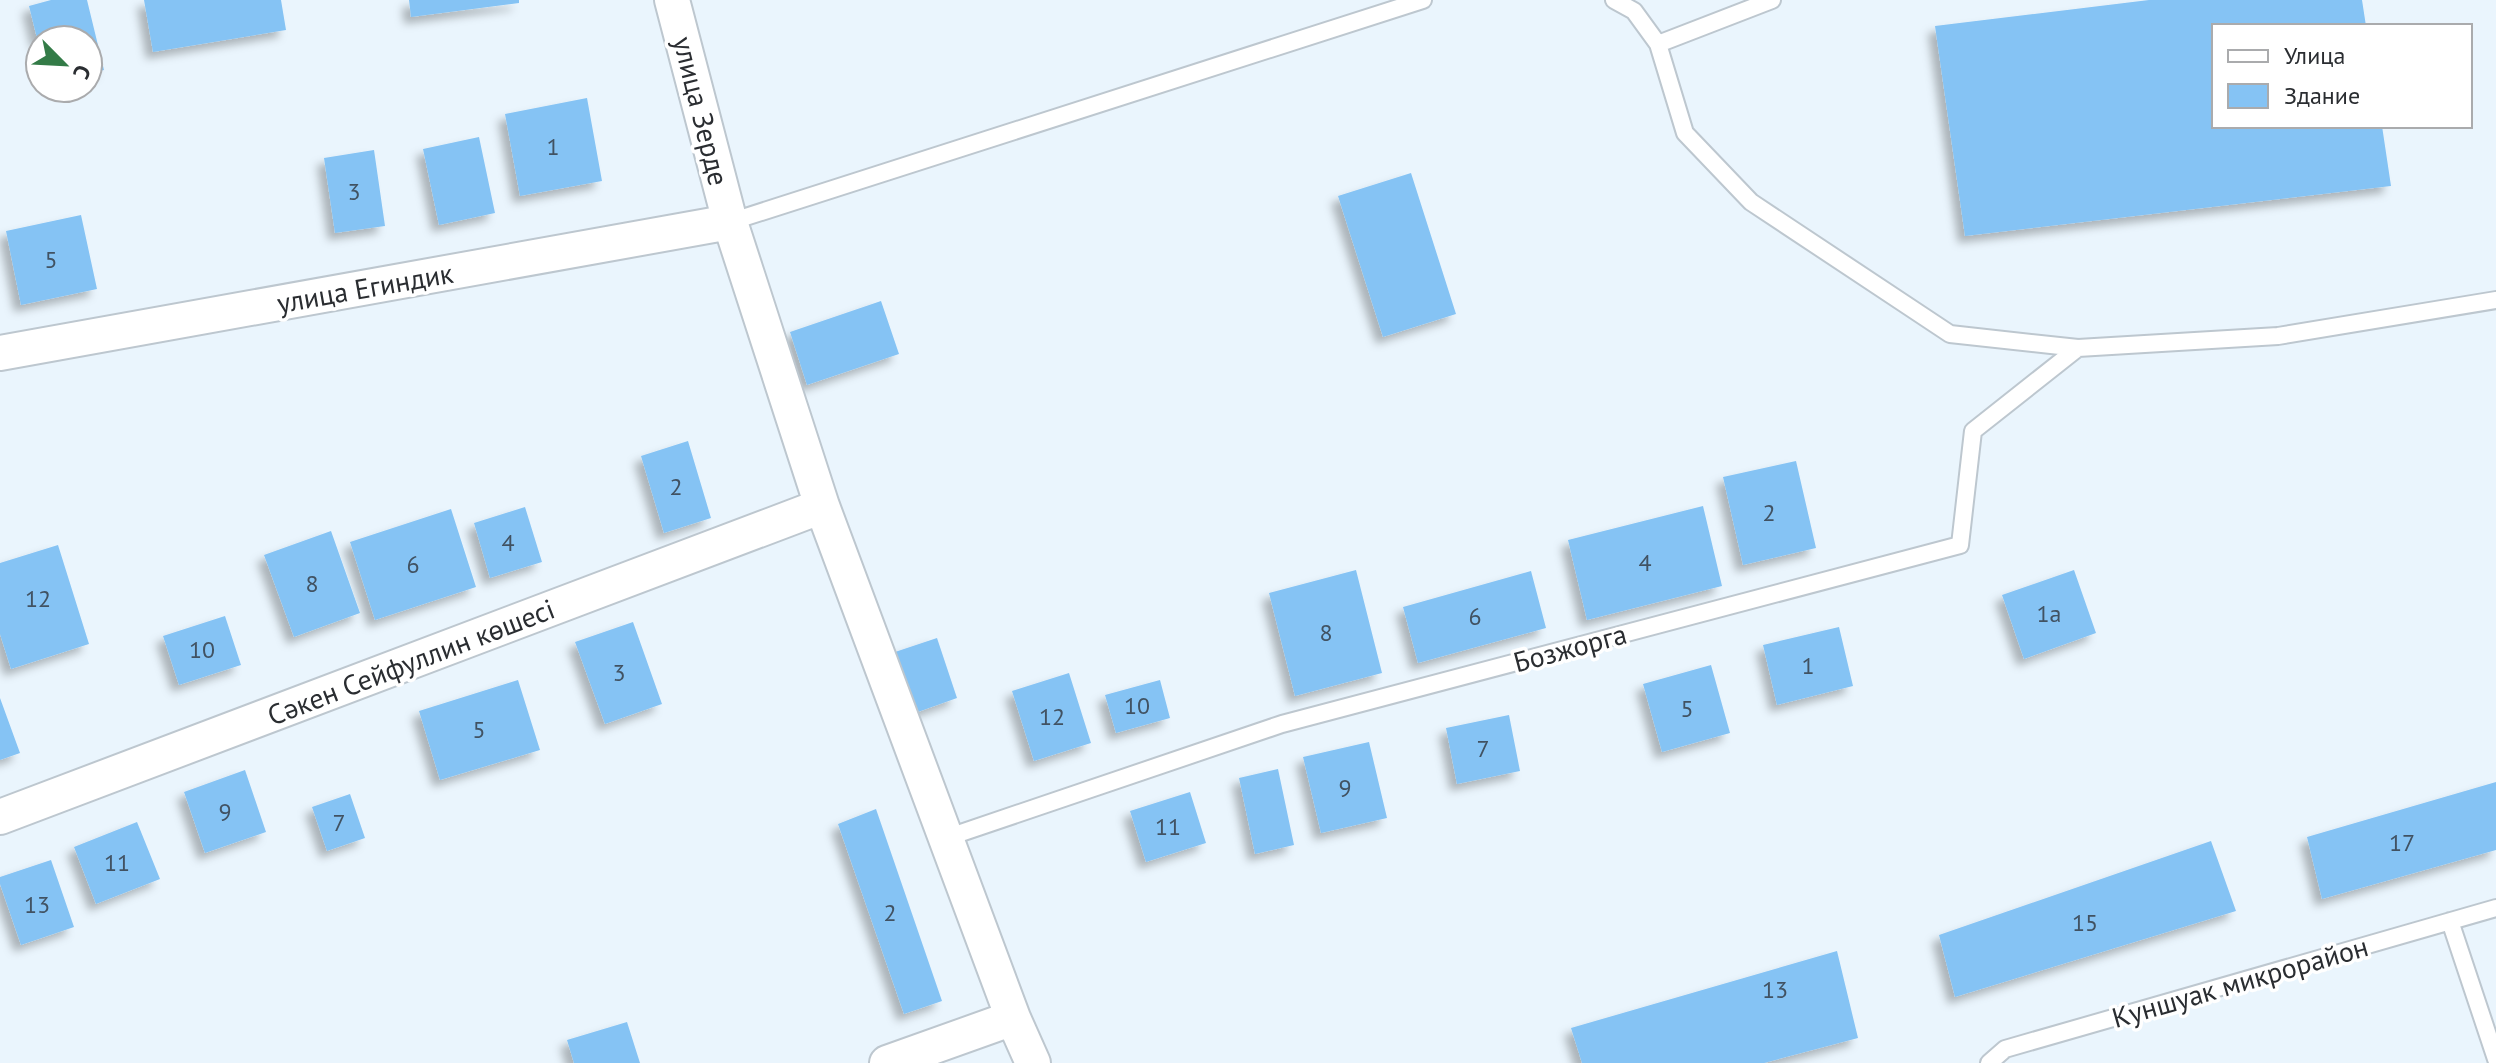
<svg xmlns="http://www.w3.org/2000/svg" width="2496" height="1063" viewBox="0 0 2496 1063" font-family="'PT Sans',sans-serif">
	<defs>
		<filter id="shadow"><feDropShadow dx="-7" dy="7" stdDeviation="4" flood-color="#0004"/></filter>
	</defs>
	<rect width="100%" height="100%" fill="#eaf5fd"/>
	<path fill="#85c3f4" filter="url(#shadow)" d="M51,0H87L104,70L88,74V40H40L39,46L29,6Z
		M144,0H281L286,30L153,52Z
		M409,0H519V3L411,17Z
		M2149,0H2362L2366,26H2214V126H2382L2391,186L1965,236L1935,26Z
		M587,98L602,181L520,196L505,114Z
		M479,137L495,213L439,225L423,149Z
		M374,150L385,226L335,233L324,158Z
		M1411,173L1456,314L1383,337L1338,196Z
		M81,215L97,289L21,305L6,231Z
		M881,301L899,354L807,385L790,332Z
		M688,441L711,518L664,533L641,456Z
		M1796,461L1816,548L1743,565L1723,477Z
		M1703,506L1722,586L1587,620L1568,540Z
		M525,507L542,562L490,578L474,523Z
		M451,509L476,587L375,620L350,542Z
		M331,531L360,613L294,637L264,555Z
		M58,545L89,644L11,669L0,634V563Z
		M1356,570L1382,673L1295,696L1269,593Z
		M2074,570L2096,633L2024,659L2002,595Z
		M1531,571L1546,628L1418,663L1403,607Z
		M225,616L241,665L179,685L163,636Z
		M633,622L662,704L605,724L575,642Z
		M1839,627L1853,686L1777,705L1763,645Z
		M937,638L957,698L915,713L895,652Z
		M1711,665L1730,733L1662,752L1643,684Z
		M1069,673L1091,743L1034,761L1012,691Z
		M518,680L540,750L440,780L419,711Z
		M1160,680L1170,718L1116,733L1105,695Z
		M0,698L20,753L0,760Z
		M1509,715L1520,771L1457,784L1446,728Z
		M1369,742L1387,818L1321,833L1303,757Z
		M1278,769L1294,845L1255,854L1239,778Z
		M245,770L266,832L205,853L184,792Z
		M2496,782V850L2322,899L2307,837Z
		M1190,792L1206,843L1146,862L1130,811Z
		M350,794L365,838L327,851L312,807Z
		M876,809L942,1001L904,1014L838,824Z
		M137,822L160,879L96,904L74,847Z
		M2211,841L2236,911L1955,997L1939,935Z
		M51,860L74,927L21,945L0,884V877Z
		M1837,951L1858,1038L1764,1063H1582L1571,1028Z
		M627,1022L640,1063H574L567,1040Z"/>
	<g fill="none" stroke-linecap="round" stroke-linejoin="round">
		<g stroke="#bdc7cf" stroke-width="20">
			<path id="lane" d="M1614,0L1634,11L1658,44L1685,133L1751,202L1950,334L2078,348L2278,336L2496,300
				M1658,44L1772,0
				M730,222L1423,0
				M946,838L1282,724L1960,545L1973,431L2078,348
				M2450,921L2496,1059
				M1989,1063L2005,1049L2496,908"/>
		</g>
		<g stroke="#bdc7cf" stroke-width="38">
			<path id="street" d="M672,0L730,222L822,506L1013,1018L1033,1063
				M0,353L730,222
				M0,817L822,506
				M887,1063L1013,1018"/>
		</g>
		<use href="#lane" stroke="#fff" stroke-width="16"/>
		<use href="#street" stroke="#fff" stroke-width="34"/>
	</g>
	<g text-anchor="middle" stroke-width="7" stroke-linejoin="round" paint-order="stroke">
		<g font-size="24" fill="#415262">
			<text x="553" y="155">1</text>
			<text x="354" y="200">3</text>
			<text x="51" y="268">5</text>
			<text x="676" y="495">2</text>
			<text x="1769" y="521">2</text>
			<text x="508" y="551">4</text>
			<text x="1645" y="571">4</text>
			<text x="413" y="573">6</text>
			<text x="312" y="592">8</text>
			<text x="38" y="607">12</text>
			<text x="2049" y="622">1а</text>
			<text x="1475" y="625">6</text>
			<text x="1326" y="641">8</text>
			<text x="202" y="658">10</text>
			<text x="1808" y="674">1</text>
			<text x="619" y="681">3</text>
			<text x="1137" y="714">10</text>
			<text x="1687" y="717">5</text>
			<text x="1052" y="725">12</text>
			<text x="479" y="738">5</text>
			<text x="1483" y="757">7</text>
			<text x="1345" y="796">9</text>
			<text x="225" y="820">9</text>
			<text x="339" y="831">7</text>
			<text x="1168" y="835">11</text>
			<text x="2402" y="851">17</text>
			<text x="117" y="871">11</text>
			<text x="37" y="913">13</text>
			<text x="890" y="921">2</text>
			<text x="2085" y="931">15</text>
			<text x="1775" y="998">13</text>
		</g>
		<g font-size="28" fill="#2a2d31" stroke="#fff">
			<text transform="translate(701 111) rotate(76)" y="10">улица Зерде</text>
			<text transform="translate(365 288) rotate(-10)" y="10">улица Егиндик</text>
			<text transform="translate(1570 648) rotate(-15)" y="10">Бозжорга</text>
			<text transform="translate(411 662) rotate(-21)" y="10">Сәкен Сейфуллин көшесі</text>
			<text transform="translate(2240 982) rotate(-16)" y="10">Куншуак микрорайон</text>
		</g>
	</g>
	<rect x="2212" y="24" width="260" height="104" fill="#ffffff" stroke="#aaabad" stroke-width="2"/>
	<rect x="2228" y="50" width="40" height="12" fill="#ffffff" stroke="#aaabad" stroke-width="2"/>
	<text x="2284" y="64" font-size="24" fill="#2a2d31">Улица</text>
	<rect x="2228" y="84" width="40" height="24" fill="#85c3f4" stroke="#aaabad" stroke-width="2"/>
	<text x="2284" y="104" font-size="24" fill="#2a2d31">Здание</text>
	<g transform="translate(64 64) rotate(114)"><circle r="38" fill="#ffffff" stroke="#aaabad" stroke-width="2"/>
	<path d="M0-6L14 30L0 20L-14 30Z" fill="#337b47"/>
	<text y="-12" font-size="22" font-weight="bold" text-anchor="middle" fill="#2a2d31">С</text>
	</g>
</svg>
